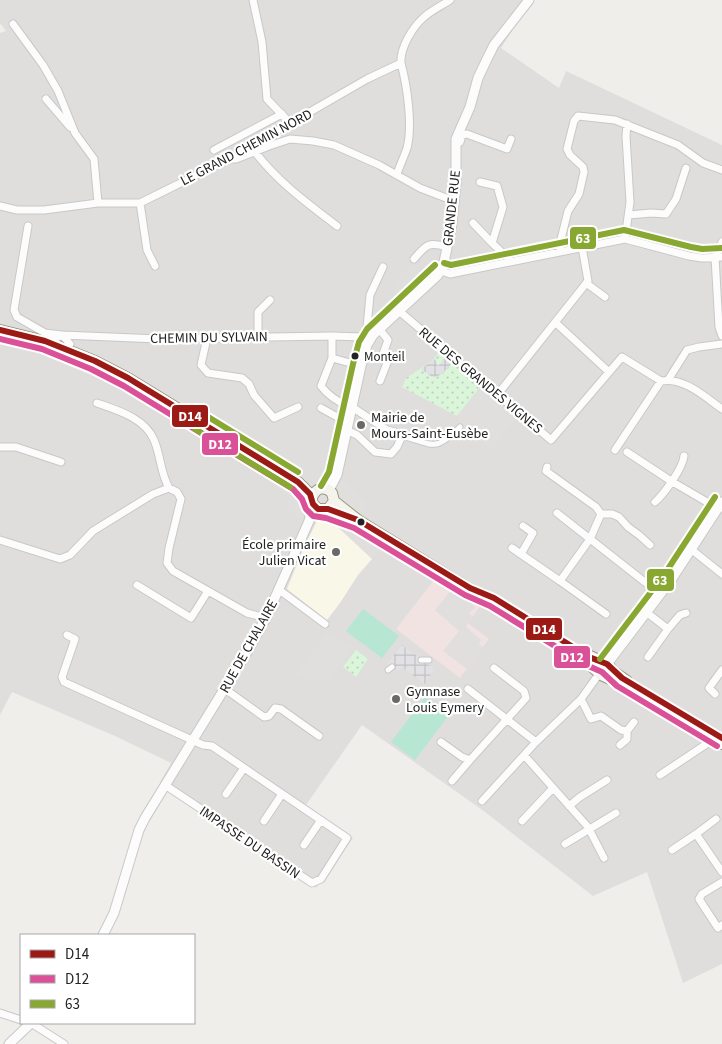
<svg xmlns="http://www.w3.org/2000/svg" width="722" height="1044" viewBox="0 0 722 1044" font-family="'Source Sans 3',sans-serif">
	<defs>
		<pattern id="park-dots" width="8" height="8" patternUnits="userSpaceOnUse" patternTransform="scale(1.25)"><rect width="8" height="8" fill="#daf5da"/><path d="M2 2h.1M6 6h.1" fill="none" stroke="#bbd2bb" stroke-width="1.8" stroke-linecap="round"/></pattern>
		<pattern id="plaza-grid" width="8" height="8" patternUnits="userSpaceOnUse" patternTransform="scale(1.25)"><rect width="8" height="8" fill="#e2e1e5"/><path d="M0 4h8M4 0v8" fill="none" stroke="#c2c1c4"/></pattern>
	</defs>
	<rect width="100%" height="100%" fill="#f0eeeb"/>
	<path fill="#dfdedc" d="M0,0H532L501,48L559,88L566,71L722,145V964L683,983L647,872L593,896L485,812L362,725L306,805L353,838L316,888L160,782L171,763L115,736L12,692L0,715V33L6,31L0,23Z"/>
	<path fill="#f1e3e1" d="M437,576L475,597L481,605L468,623L489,639L460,678L396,629Z"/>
	<path fill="#f8f7e8" d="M325,515L372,559L358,575L340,603L327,620L287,589L303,549L319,517Z"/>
	<path fill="url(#park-dots)" d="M440,351L481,386L457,416L402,387L406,378L432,361Z
		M356,650L368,659L356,677L343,667Z"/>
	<path fill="#b7e6d2" d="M363,609L399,636L382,658L346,631Z
		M425,697L449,715L415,760L391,742Z"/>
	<path fill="#e0dfde" d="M413,264L427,277L404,303L392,292L398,286L395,283Z
		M347,364L358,367L354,391L346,389L348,383L342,381Z
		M481,386L517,418L491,449L461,430L458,423L459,418L457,416Z
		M280,477L301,491L307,498V509L301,519L285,507L290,498L275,487Z
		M340,477L369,505L360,515L339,500V493L333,487Z
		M345,522L387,545L372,558L345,533Z
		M452,589L470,601L475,608L469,613L472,616L466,627L481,640L479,644L483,647L467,669L443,651L459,631L435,610Z
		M326,633L352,648L325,683L318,679L313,683L297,673Z"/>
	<path fill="url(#plaza-grid)" d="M445,357L452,363L444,372L438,376L432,377L421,369L435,359L438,366Z
		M402,645L434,669L425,684L402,667L398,671L388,663Z"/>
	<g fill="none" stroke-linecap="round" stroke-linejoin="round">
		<g stroke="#c9c8c7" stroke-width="7">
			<path id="pedestrian" d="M402,436C434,445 435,452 460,427
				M421,660H429
				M388,670L392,667"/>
		</g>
		<g stroke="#c9c8c7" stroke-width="9">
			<path id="minor" d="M253,0L262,42L267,99L291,124
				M13,24L43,65L58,91L75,133L94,159L98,203
				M46,99L70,127
				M460,142L462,135L467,134L507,149L511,139
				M214,150L282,114
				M255,152C278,182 307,203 337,226
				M231,159H236L269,146L290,139L313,141L334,145L379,165L420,188L454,201
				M397,174C400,165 404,157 407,148C413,125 407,86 401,63
				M480,182L497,186L503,207L492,243L509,259L510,262
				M140,203L147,250L155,266
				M0,206L17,210H44L98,203H140L223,162L367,79L401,63C400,48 412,28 423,18C430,11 441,6 450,0
				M629,215L651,213L666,214L676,199L686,168
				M473,223L492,243
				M28,226L14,310L17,317L45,333L62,335L70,344
				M625,239L630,202L626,136L627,124
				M722,242L715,257L719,327L722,336
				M560,251V243L568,211L579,194L584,172L583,167L570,155L567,149L574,121L578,116L615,120L678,145L703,163L722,170
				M414,259C426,245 428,241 447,247
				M441,271L450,274L625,239L689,256L702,258L722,257
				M586,283L605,297
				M399,311L551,440L622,357L661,381C684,377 705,397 722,409
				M556,323L609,372
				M332,336V358L361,366
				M258,337V312L270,300
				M207,338L201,365L208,373L242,378L249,384L254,395L274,418L298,407
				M366,338L370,295L383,267
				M50,343L52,340L62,335L159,339L332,336L363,337L370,339
				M332,358L321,386C329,397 340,403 351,408
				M668,380L687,350L699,347L722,344
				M380,381L387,363L383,354L388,340L380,330
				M498,394L588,281L582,247
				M97,403C117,410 145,418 154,440C161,456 160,472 169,488
				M321,408L348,423
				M346,430L357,435L375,452L391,454L397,447L402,436L395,432L387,430L352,407
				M0,447H16L61,462
				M615,450L661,381
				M627,452L671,481L712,505L721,508
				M547,467L546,471L596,507L601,514L590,539L560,581L606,614
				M655,502C664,494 683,468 684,456
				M557,513L660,594
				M601,514H612L619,517L628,527L639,535L650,545
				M0,540L60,559L70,555L93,531L153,494L169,488L177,492L181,499L169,548L167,563L173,571L247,613L266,618
				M512,548L560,581
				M692,550L722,574
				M521,554L533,533L523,526
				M137,585L191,618L208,591
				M278,589L325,624
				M646,612L668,629L680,615L686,613
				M67,635L75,639L62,677L64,682L203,745L212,746L347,838L321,879L312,883L165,785
				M648,657L668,629
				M225,689L264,717L269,716L275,708L281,709L319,736
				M468,689L536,742
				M715,694L709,688L722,670
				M581,699L591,719L601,716L621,730L627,731
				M441,742L462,757L470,760L526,698L524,691L494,668
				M620,745L627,739V731L634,722
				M524,755L588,827L604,858
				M660,775L714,739
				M452,781L470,760
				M226,794L244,768
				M482,801L536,742L581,699L599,674
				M569,806L580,797L607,780
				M264,821L282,794
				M522,821L553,788
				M696,834L716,819
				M565,844L616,813
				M304,845L321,820
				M672,850L696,834L722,872
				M722,882L702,894L699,899L718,928L722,925
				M0,1013L21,1020
				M31,1023L64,1044"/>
		</g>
		<g stroke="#c9c8c7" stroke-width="11">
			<path id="tertiary" d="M329,490L337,475L361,366L367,345L373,335L437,276L443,267L452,224L456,184V139L470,107L478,78L487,59L494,45L529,0
				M607,664L671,580L722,502
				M103,935L114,913L139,830L145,818L247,652L266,618L309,521L313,504
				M9,1044L31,1023"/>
		</g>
		<g stroke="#999a82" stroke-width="12">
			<path id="secondary" d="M0,330L45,341L95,361L128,378L298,482L310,494L313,504L318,509H328L334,501L332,493C325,485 315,488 312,498
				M334,501L358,520L586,661L601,675L619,683L722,744
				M586,654L607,664L614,672L627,681"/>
		</g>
		<use href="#pedestrian" stroke="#fdfcfc" stroke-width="5"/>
		<use href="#minor" stroke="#fdfcfc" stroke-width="7"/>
		<use href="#tertiary" stroke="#fdfcfc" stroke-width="9"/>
		<use href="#secondary" stroke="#f4f4ed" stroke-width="10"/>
		<g stroke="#fff" stroke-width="10">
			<path id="bus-1" d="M0,330L45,341L95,361L128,378L298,482L310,494L313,504L318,509H328L358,520L470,588L494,598L589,657L607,664L622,678L722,738"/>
		</g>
		<g stroke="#fff" stroke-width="10">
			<path id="bus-2" d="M0,339L42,349L91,369L124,386L293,489L302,499L306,509L313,516L326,518L354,528L465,595L490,606L584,664L602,672L617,686L717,746"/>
		</g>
		<g stroke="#fff" stroke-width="10">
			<path id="bus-3" d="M444,263L451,265L624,230L691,247L702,249L722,248
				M205,415L298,472
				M195,429L290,487
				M321,486L329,472L353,364L359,342L367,329L435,265
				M600,659L664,575L715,497"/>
		</g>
		<use href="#bus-1" stroke="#9c1a15" stroke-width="6"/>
		<use href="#bus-2" stroke="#db5197" stroke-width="6"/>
		<use href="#bus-3" stroke="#89a832" stroke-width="6"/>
	</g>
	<g fill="#222" stroke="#fff" stroke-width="2">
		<circle cx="355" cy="356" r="4.5"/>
		<circle cx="361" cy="522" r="4.5"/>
	</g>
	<g fill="#6a6968" stroke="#fff" stroke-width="2">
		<circle cx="361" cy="425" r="5"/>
		<circle cx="336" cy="552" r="5"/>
		<circle cx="396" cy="699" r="5"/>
	</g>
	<g text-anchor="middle" stroke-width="4.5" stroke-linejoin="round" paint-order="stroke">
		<g font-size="13" fill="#222" stroke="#fff" text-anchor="start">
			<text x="364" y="361">Monteil</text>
		</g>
		<g font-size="14" fill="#222" stroke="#fff">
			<text transform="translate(246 147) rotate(-28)" y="5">LE GRAND CHEMIN NORD</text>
			<text transform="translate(451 208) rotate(-84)" y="5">GRANDE RUE</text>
			<text transform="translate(209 337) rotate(-1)" y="5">CHEMIN DU SYLVAIN</text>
			<text transform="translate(481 380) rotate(40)" y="5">RUE DES GRANDES VIGNES</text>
			<text transform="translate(248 646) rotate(-61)" y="5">RUE DE CHALAIRE</text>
			<text transform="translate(250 842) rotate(34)" y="5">IMPASSE DU BASSIN</text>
		</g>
		<g font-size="14" fill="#222" stroke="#fff" text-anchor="start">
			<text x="371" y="422">Mairie de<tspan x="371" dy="16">Mours-Saint-Eusèbe</tspan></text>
			<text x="326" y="549" text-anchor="end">École primaire<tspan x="326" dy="16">Julien Vicat</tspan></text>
			<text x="406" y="696">Gymnase<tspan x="406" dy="16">Louis Eymery</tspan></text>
		</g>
	</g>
	<g stroke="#fff" stroke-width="2">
		<rect x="569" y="226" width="28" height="24" rx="5" fill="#89a832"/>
		<rect x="171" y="404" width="38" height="24" rx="5" fill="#9c1a15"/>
		<rect x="201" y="432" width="38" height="24" rx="5" fill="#db5197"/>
		<rect x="646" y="568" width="29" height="24" rx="5" fill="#89a832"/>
		<rect x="525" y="617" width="38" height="24" rx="5" fill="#9c1a15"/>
		<rect x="553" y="645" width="38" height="24" rx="5" fill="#db5197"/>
	</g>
	<g font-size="14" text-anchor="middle" font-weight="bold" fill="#fff">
		<text x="583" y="243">63</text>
		<text x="190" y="421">D14</text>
		<text x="220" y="449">D12</text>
		<text x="660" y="585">63</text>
		<text x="544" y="634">D14</text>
		<text x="572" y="662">D12</text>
	</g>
	<rect x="20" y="934" width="175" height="90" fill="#ffffff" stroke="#a7a7a7"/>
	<rect x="30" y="950" width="25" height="8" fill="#9c1a15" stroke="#a7a7a7"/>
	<text x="65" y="959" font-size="15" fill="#222222">D14</text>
	<rect x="30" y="975" width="25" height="8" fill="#db5197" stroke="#a7a7a7"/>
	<text x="65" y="984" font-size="15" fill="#222222">D12</text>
	<rect x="30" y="1000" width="25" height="8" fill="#89a832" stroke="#a7a7a7"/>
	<text x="65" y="1009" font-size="15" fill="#222222">63</text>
</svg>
